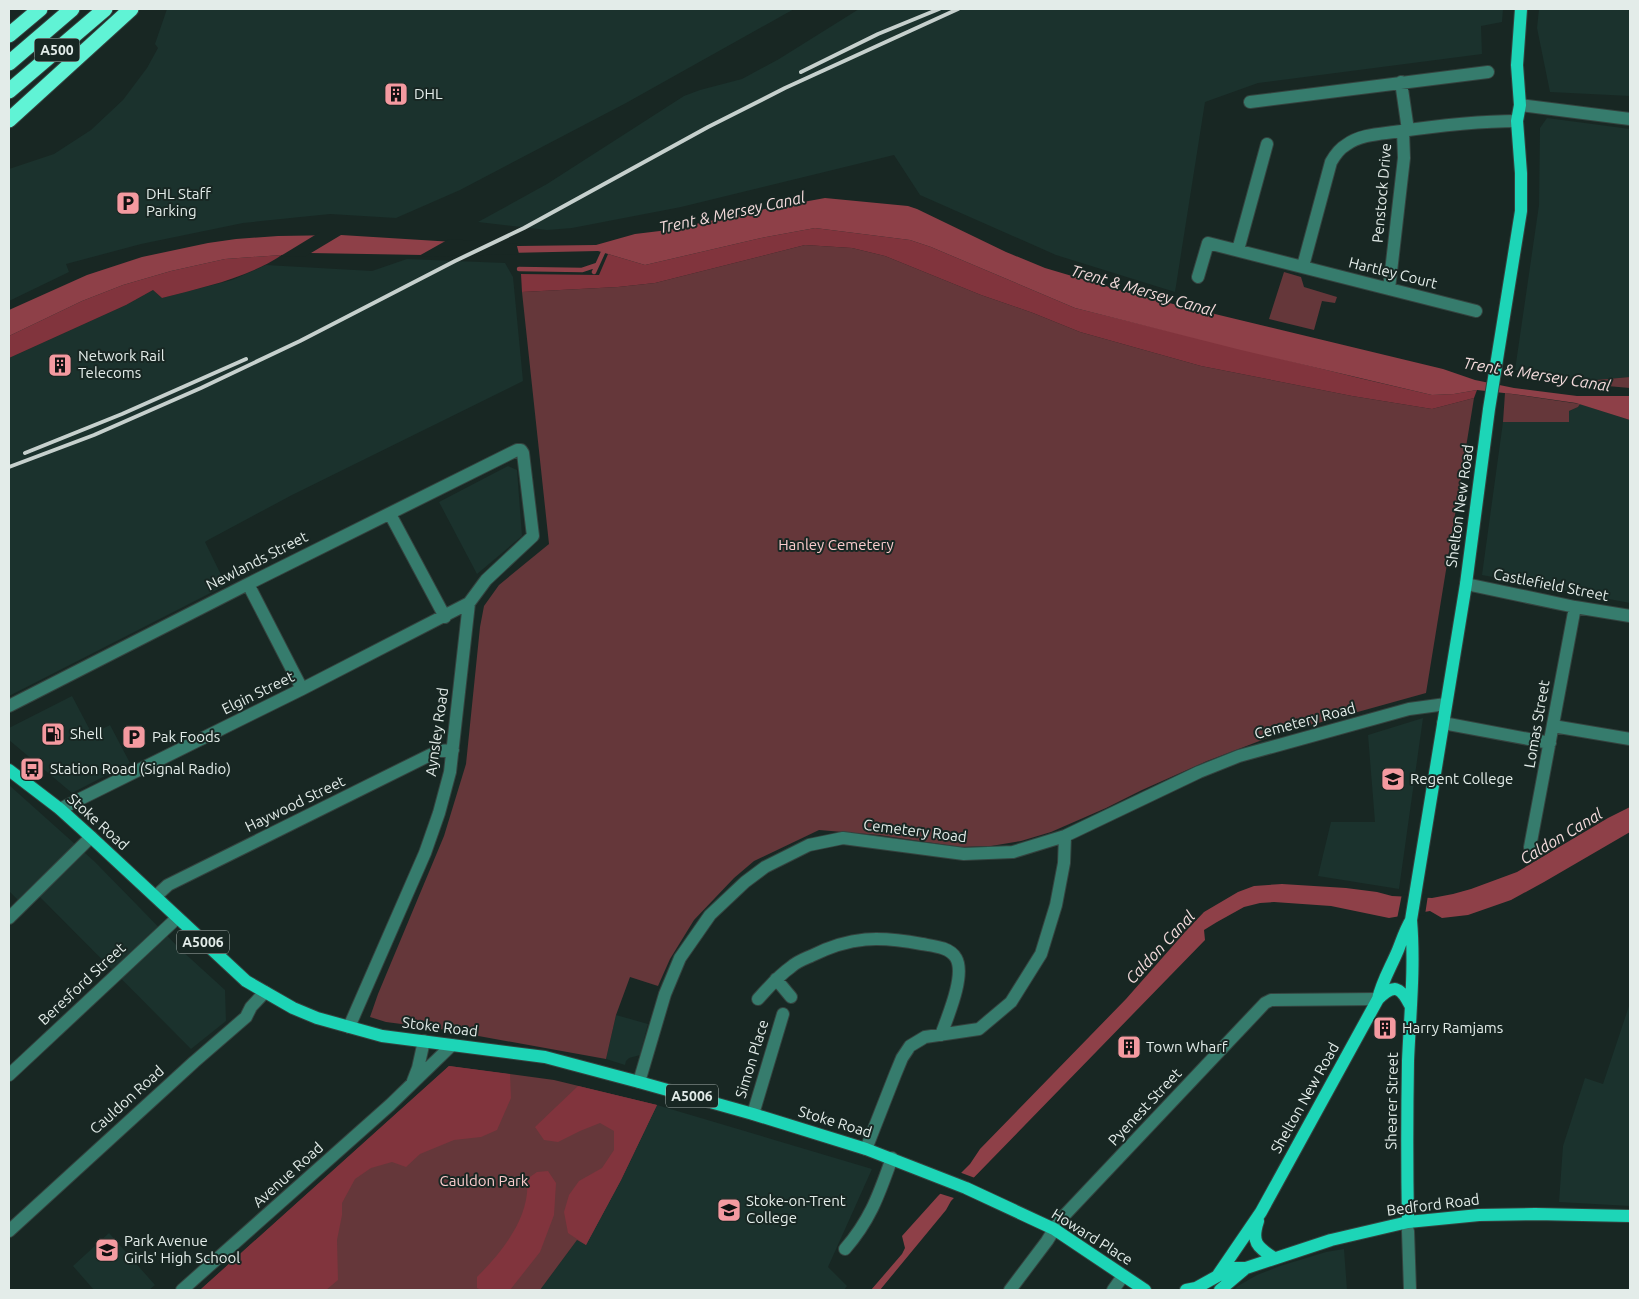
<svg xmlns="http://www.w3.org/2000/svg" width="1639" height="1299" viewBox="0 0 1639 1299" font-family="Ubuntu,sans-serif">
	<rect width="100%" height="100%" fill="#182723"/>
	<path fill="#1b322d" d="M167,9H794L626,103L460,190L396,218L330,214L243,223L141,244L66,264L69,272L9,301V169L54,154L91,130L123,100L147,68L158,48L155,44Z
		M859,9H1503L1502,22L1481,26L1482,54L1258,83L1205,102L1175,292L1056,255L920,195L894,155L681,207L572,228L547,230L478,222L547,184L684,96L700,90L742,79L779,59Z
		M1539,9H1630V96L1550,92L1537,28Z
		M1547,118L1630,129V377L1585,381L1515,370L1539,205L1540,128Z
		M407,259L505,263L513,277L523,381L292,495L208,540L205,542L226,585L9,696V358L126,305L153,290L162,298L232,280L266,265L372,271Z
		M1580,404L1630,420V603L1482,575L1503,422H1568L1569,411L1578,407Z
		M508,466L517,470L522,536L477,574L439,502Z
		M72,696L92,734L110,725L130,763L72,793L9,740V728Z
		M1423,718L1399,889L1318,876L1331,822H1375L1368,735Z
		M9,785L95,862L180,949L225,990L226,1021L191,1049L33,890L21,903L9,891Z
		M1630,1003V1206L1559,1202L1563,1146L1585,1078L1603,1084Z
		M616,1015L648,1024L640,1055L629,1058L626,1061L625,1065L606,1059Z
		M657,1105L872,1169L828,1267L847,1286L844,1290H540L577,1240L586,1245L621,1180Z
		M109,1233L155,1285L149,1290H94L73,1266Z
		M1344,1249L1347,1290H1234L1238,1286L1257,1275L1280,1266L1326,1252Z"/>
	<path fill="#65373a" d="M805,245L852,248L885,256L981,295L1033,313L1080,332L1201,366L1352,396L1432,409L1474,398L1426,693L1275,735L1207,761L1142,790L1106,808L1051,832L1021,841L991,846L960,847L879,835L819,830L754,861L734,878L694,920L670,959L658,986L630,977L616,1015L606,1059L440,1029L386,1022L370,1017L378,994L444,836L466,764L480,627L484,606L499,585L549,544L522,292L618,287L655,283Z
		M1284,272L1301,277L1304,287L1337,297L1335,303L1322,301L1314,330L1269,319Z
		M1630,377V388L1584,384L1585,381Z
		M1505,393L1580,404L1578,407L1569,411V422H1503Z
		M449,1066L554,1080L657,1105L621,1180L586,1245L577,1240L540,1290H200Z"/>
	<path fill="#81343d" d="M815,228L910,240L931,247L1075,308L1359,378L1432,395L1454,394L1477,390L1474,398L1432,409L1352,396L1201,366L1080,332L1033,313L981,295L885,256L852,248L805,245L655,283L618,287L522,292L521,274L599,275L608,254L645,265L761,238Z
		M282,255C245,279 203,287 162,298L153,290L126,305L9,358V336L82,301L123,285L171,271L225,259Z
		M449,1066L510,1074L511,1098L497,1130L481,1137L454,1140L420,1154L406,1167L392,1162L371,1168L355,1179L342,1203V1215L337,1240L338,1280L326,1290H200Z
		M578,1086L657,1105L621,1180L586,1245L568,1233L564,1212L569,1195L579,1181L602,1168L614,1150V1131L600,1123L580,1131L558,1142L544,1140L535,1127Z
		M548,1171L556,1183L554,1215L540,1252L510,1290H481L477,1288V1277C502,1252 531,1217 527,1179L537,1172Z"/>
	<path fill="#8e4048" d="M825,198L908,206L917,209L1006,252L1045,268L1136,295L1443,369L1475,380L1514,388L1577,396H1630V420L1576,403L1513,394L1477,390L1454,394L1432,395L1241,350L1075,308L931,247L910,240L815,228L761,238L645,265L598,251L423,255L310,253L225,259L171,271L123,285L82,301L9,336V310L87,275L142,257L208,243L236,239L278,236L341,235L519,246L596,245L635,234L668,230L765,209Z
		M1630,807V832L1544,882L1511,900L1468,915L1442,918L1430,911L1389,918L1331,906L1274,902L1260,903L1244,907L1217,922L1204,930L1205,940L951,1201L946,1210L880,1290H871L902,1254L905,1248L902,1236L938,1196L970,1164L980,1149L1126,999L1185,932L1204,912L1238,892L1254,886L1282,884L1346,888L1377,892L1392,896L1432,898L1453,894L1471,889L1517,872L1608,818Z"/>
	<path fill="#182723" d="M320,232H346L306,256L279,257Z
		M449,239L519,244H521L517,246L519,254L417,257Z
		M1402,894L1428,895L1425,915L1397,919Z
		M959,1172L975,1178L957,1199L938,1193Z"/>
	<g fill="none" stroke-linecap="round" stroke-linejoin="round">
		<path stroke="#8e4048" stroke-width="4.5" d="M519,269L582,270L597,265
			M594,272L605,248"/>
		<g stroke="#34433f" stroke-width="14">
			<path id="minor" d="M1401,82L1408,130
				M1250,102L1488,72
				M1520,105L1630,119
				M1238,250L1267,144
				M1303,266L1331,162C1335,155 1339,149 1346,145C1359,135 1378,134 1394,132C1435,126 1476,121 1517,121
				M1198,277L1208,243L1476,311
				M1389,289L1404,158L1403,131
				M390,514L445,617
				M248,584L302,689
				M1466,584L1575,607L1630,616
				M9,706L248,584L517,450H521L523,453L533,536L486,580L469,603L450,772L439,813L425,853L349,1027
				M1443,723L1550,743
				M1553,726L1630,739
				M60,809L302,689L469,603
				M1530,847L1575,607
				M156,896L168,885L438,751L453,750
				M9,918L91,837
				M776,979L791,997
				M758,999C768,988 778,976 791,967C796,962 804,959 811,956C851,936 879,936 922,944C933,946 950,947 956,958C966,975 947,1018 941,1035
				M9,1075L177,918
				M413,1081L418,1068L424,1041
				M639,1082L665,994L680,958L710,915L745,882L765,867L809,845L843,838L964,854L1013,852L1065,836L1199,772L1239,756L1409,709L1446,704
				M753,1114L783,1014
				M866,1149L895,1075L902,1058L910,1046L925,1037L979,1029L1011,1002L1041,954L1056,905L1064,863L1065,836
				M9,1231L194,1062L246,1017L251,1007L265,992
				M1408,1231L1410,1290
				M845,1249C871,1219 879,1194 892,1158
				M182,1290L390,1105L452,1045
				M1010,1290L1047,1241L1060,1220L1265,1003L1271,1000L1378,999
				M1113,1290L1123,1276"/>
		</g>
		<g stroke="#34433f" stroke-width="14">
			<path id="major" d="M9,770L60,809L91,837L246,981L293,1008L317,1018L382,1036L545,1057L639,1082L753,1114L866,1149L966,1188L1054,1229L1145,1290
				M1378,999C1394,984 1400,986 1410,1005
				M1258,1221C1251,1242 1257,1247 1274,1258
				M1408,1222C1407,1168 1407,1115 1408,1061C1410,1014 1415,967 1411,920
				M1218,1275L1261,1212L1378,999C1382,981 1391,967 1398,950C1402,940 1405,930 1411,920L1466,584L1489,409L1521,211V173L1517,121L1520,105L1517,65L1521,9
				M1186,1290L1196,1288L1232,1268H1246L1331,1240L1408,1222L1479,1215L1535,1214L1630,1216
				M1220,1290L1246,1268"/>
		</g>
		<g stroke="#34433f" stroke-width="17">
			<path id="highway" d="M9,35L40,9
				M9,63L72,9
				M9,91L105,9
				M9,120L131,9"/>
		</g>
		<use href="#minor" stroke="#367c6d" stroke-width="12"/>
		<use href="#major" stroke="#1dd5b7" stroke-width="12"/>
		<use href="#highway" stroke="#60f3d5" stroke-width="15"/>
		<path stroke="#c6d0cd" stroke-width="4" d="M801,72L878,34L939,9
			M25,453L122,414L246,359
			M9,467L94,435L201,388L300,341L455,261L524,228L708,127L785,88L958,9"/>
	</g>
	<defs>
		<g id="building-square" transform="scale(1.25)"><rect x="-9" y="-9" width="18" height="18" rx="4" fill="#f49aa0" stroke="#182723"/><path d="M-4-6H4V6H1V3H-1V6H-4ZM-2.5-4.3h1.7v1.8h-1.7ZM.8-4.3h1.7v1.8H.8ZM-2.5-1h1.7V.8h-1.7ZM.8-1h1.7V.8H.8Z" fill="#111"/></g>
		<g id="parking-square" transform="scale(1.25)"><rect x="-9" y="-9" width="18" height="18" rx="4" fill="#f49aa0" stroke="#182723"/><path d="M-3.5-5.5H1a3.5 3.5 0 0 1 0 7H-1V5.5H-3.5ZM-1-3.4V-.6H.8a1.4 1.4 0 0 0 0-2.8Z" fill="#111"/></g>
		<g id="fuel-square" transform="scale(1.25)"><rect x="-9" y="-9" width="18" height="18" rx="4" fill="#f49aa0" stroke="#182723"/><path d="M-5.5-6h7V0h2V4h1.3V-2.5L3-4.5l.8-.8L6-3V5H2.5V1h-1V6h-7ZM-4.2-4.7v3.2H.2V-4.7Z" fill="#111"/></g>
		<g id="bus-square" transform="scale(1.25)"><rect x="-9" y="-9" width="18" height="18" rx="4" fill="#f49aa0" stroke="#182723"/><path d="M-5-6H5V4H4V6H2V4H-2V6H-4V4H-5ZM-3.5-4V0h7V-4ZM-3.5 1.2v1.5H-2V1.2ZM2 1.2v1.5H3.5V1.2Z" fill="#111"/></g>
		<g id="university-square" transform="scale(1.25)"><rect x="-9" y="-9" width="18" height="18" rx="4" fill="#f49aa0" stroke="#182723"/><path d="M0-5L7-2L0 1L-7-2ZM-4 1L0 2.5L4 1V4Q0 6-4 4Z" fill="#111"/></g>
		<g id="school-square" transform="scale(1.25)"><rect x="-9" y="-9" width="18" height="18" rx="4" fill="#f49aa0" stroke="#182723"/><path d="M0-5L7-2L0 1L-7-2ZM-4 1L0 2.5L4 1V4Q0 6-4 4Z" fill="#111"/></g>
	</defs>
	<g fill-rule="evenodd">
		<use href="#building-square" x="396" y="94"/>
		<use href="#parking-square" x="128" y="203"/>
		<use href="#building-square" x="60" y="365"/>
		<use href="#fuel-square" x="53" y="734"/>
		<use href="#parking-square" x="134" y="737"/>
		<use href="#bus-square" x="32" y="769"/>
		<use href="#university-square" x="1393" y="779"/>
		<use href="#building-square" x="1385" y="1028"/>
		<use href="#building-square" x="1129" y="1047"/>
		<use href="#university-square" x="729" y="1210"/>
		<use href="#school-square" x="107" y="1250"/>
	</g>
	<g text-anchor="middle" stroke-width="4" stroke-linejoin="round" paint-order="stroke">
		<g fill="#182723" stroke="#a6b1ae" stroke-width="1">
			<rect x="34.5" y="38.5" width="45" height="23" rx="4"/>
			<rect x="177" y="930.5" width="52" height="23" rx="4"/>
			<rect x="666" y="1084.5" width="52" height="23" rx="4"/>
		</g>
		<g font-size="14" font-weight="bold" fill="#e3ece9">
			<text x="57" y="55">A500</text>
			<text x="203" y="947">A5006</text>
			<text x="692" y="1101">A5006</text>
		</g>
		<g font-size="15" fill="#e3ece9" stroke="#182723" text-anchor="start">
			<text x="414" y="99">DHL</text>
			<text x="146" y="199">DHL Staff<tspan x="146" dy="17">Parking</tspan></text>
			<text x="78" y="361">Network Rail<tspan x="78" dy="17">Telecoms</tspan></text>
			<text x="70" y="739">Shell</text>
			<text x="152" y="742">Pak Foods</text>
			<text x="50" y="774">Station Road (Signal Radio)</text>
			<text x="1410" y="784">Regent College</text>
			<text x="1402" y="1033">Harry Ramjams</text>
			<text x="1146" y="1052">Town Wharf</text>
			<text x="746" y="1206">Stoke-on-Trent<tspan x="746" dy="17">College</tspan></text>
			<text x="124" y="1246">Park Avenue<tspan x="124" dy="17">Girls' High School</tspan></text>
		</g>
		<g font-size="15" fill="#e3ece9" stroke="#182723">
			<text transform="translate(1382 193) rotate(-85)" y="5">Penstock Drive</text>
			<text transform="translate(1393 273) rotate(14)" y="5">Hartley Court</text>
			<text transform="translate(1460 506) rotate(-82)" y="5">Shelton New Road</text>
			<text transform="translate(257 561) rotate(-27)" y="5">Newlands Street</text>
			<text transform="translate(1551 585) rotate(11)" y="5">Castlefield Street</text>
			<text transform="translate(258 693) rotate(-26)" y="5">Elgin Street</text>
			<text transform="translate(1305 721) rotate(-15)" y="5">Cemetery Road</text>
			<text transform="translate(1537 724) rotate(-80)" y="5">Lomas Street</text>
			<text transform="translate(437 732) rotate(-82)" y="5">Aynsley Road</text>
			<text transform="translate(295 804) rotate(-26)" y="5">Haywood Street</text>
			<text transform="translate(98 822) rotate(42)" y="5">Stoke Road</text>
			<text transform="translate(915 831) rotate(7)" y="5">Cemetery Road</text>
			<text transform="translate(82 984) rotate(-43)" y="5">Beresford Street</text>
			<text transform="translate(440 1027) rotate(7)" y="5">Stoke Road</text>
			<text transform="translate(752 1059) rotate(-73)" y="5">Simon Place</text>
			<text transform="translate(1305 1098) rotate(-61)" y="5">Shelton New Road</text>
			<text transform="translate(127 1100) rotate(-42)" y="5">Cauldon Road</text>
			<text transform="translate(1392 1101) rotate(-89)" y="5">Shearer Street</text>
			<text transform="translate(1145 1107) rotate(-47)" y="5">Pyenest Street</text>
			<text transform="translate(835 1122) rotate(17)" y="5">Stoke Road</text>
			<text transform="translate(288 1175) rotate(-42)" y="5">Avenue Road</text>
			<text transform="translate(1433 1205) rotate(-7)" y="5">Bedford Road</text>
			<text transform="translate(1092 1237) rotate(32)" y="5">Howard Place</text>
		</g>
		<g font-size="15" fill="#fbcccd" stroke="#182723">
			<text x="836" y="550">Hanley Cemetery</text>
			<text x="484" y="1186">Cauldon Park</text>
		</g>
		<g font-size="16" font-style="italic" fill="#f4dbdc" stroke="#182723">
			<text transform="translate(732 212) rotate(-12)" y="6">Trent &amp; Mersey Canal</text>
			<text transform="translate(1143 290) rotate(16)" y="6">Trent &amp; Mersey Canal</text>
			<text transform="translate(1537 374) rotate(9)" y="6">Trent &amp; Mersey Canal</text>
			<text transform="translate(1561 836) rotate(-31)" y="6">Caldon Canal</text>
			<text transform="translate(1160 947) rotate(-47)" y="6">Caldon Canal</text>
		</g>
	</g>
	<rect width="1639" height="1299" fill="none" stroke="#e3ece9" stroke-width="20"/>
</svg>
